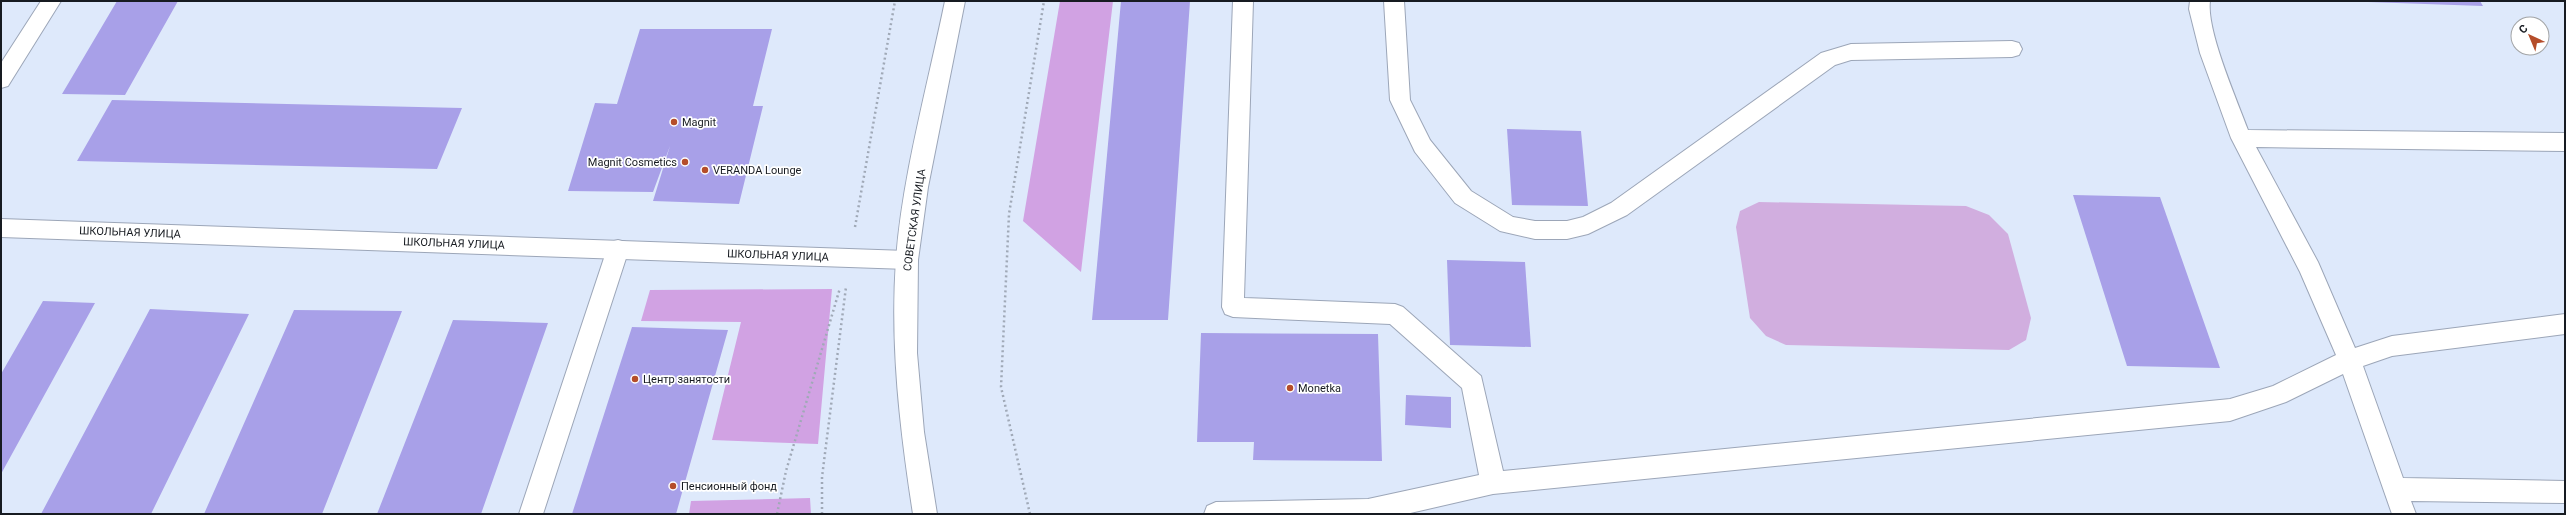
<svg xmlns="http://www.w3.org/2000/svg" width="2566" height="515" viewBox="0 0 2566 515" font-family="Roboto,sans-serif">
	<rect width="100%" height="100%" fill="#dee9fb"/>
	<path fill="#d1aedf" d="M1759,202L1966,206L1989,215L2008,234L2031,318L2026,340L2009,350L1786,345L1766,336L1750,318L1736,227L1740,211Z"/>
	<path fill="#d1a2e3" d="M1060,1H1113L1081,272L1023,221Z
		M832,289L818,444L712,440L741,322L641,321L650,290Z
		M810,498L811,514H689L691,501Z"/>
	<path fill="#a8a0e8" d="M117,1H178L125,95L62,94Z
		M1121,1H1190L1168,320H1092Z
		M2368,1H2480L2483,6L2368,2Z
		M640,29H772L753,106H763L739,204L653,201L670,146L653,192L568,191L595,103L617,104Z
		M112,100L462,108L437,169L77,161Z
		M1507,129L1581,131L1588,206L1512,205Z
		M2073,195L2160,197L2220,368L2127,366Z
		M1447,260L1525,262L1531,347L1450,345Z
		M43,301L95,303L1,474V374Z
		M150,309L249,314L151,514H41Z
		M294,310L402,311L322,514H204Z
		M453,320L548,323L481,514H377Z
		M632,327L728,330L676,514H572Z
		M1201,333L1378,334L1382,461L1253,460L1254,442H1197Z
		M1406,395L1451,397V428L1405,425Z"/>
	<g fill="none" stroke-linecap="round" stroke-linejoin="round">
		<g stroke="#9ca6b8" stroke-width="2">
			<path id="lane" d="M41,1H61L8,86L1,88V63Z
				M1233,1H1253L1244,298L1395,304L1403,307L1481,376L1503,471L2230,399L2273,386L2336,355L2300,272L2231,138L2200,53L2189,9L2190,1H2210C2206,30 2237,100 2248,130L2565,133V151L2256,147L2318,262L2355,348L2392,336L2565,314V334L2392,356L2363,366L2403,478L2565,481V503L2411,501L2416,514H2392L2343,374L2286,402L2230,421L1493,494L1406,514H1204L1207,506L1216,502L1368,499L1479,475L1462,388L1390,324L1233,317L1225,314L1222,307Z
				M1384,1H1404L1410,100L1430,140L1471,191L1513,217L1535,221H1567L1583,217L1611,203L1821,53L1851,44L2012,41L2019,43L2022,49L2019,55L2012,57L1851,60L1835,65L1627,215L1588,234L1567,239H1535L1500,231L1455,203L1415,152L1390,100Z
				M618,240L626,242L629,249L543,514H519L607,249L610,242Z"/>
		</g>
		<g stroke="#9ca6b8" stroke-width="2">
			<path id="street" d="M1,219L907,251L915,253L918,260L915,267L907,269L1,237Z"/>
		</g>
		<g stroke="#9ca6b8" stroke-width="2">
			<path id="secondary" d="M945,1H965L928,187L918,260L917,353L924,432L937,514H913C900,430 890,346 896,260C902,177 928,84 945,1Z"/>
		</g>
		<path stroke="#a0a9b7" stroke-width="2.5" stroke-dasharray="2 3" stroke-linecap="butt" d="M855,227L895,1
			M777,514L786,471L840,288
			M822,514V477L846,287
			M1030,514L1001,387L1009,214L1044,1"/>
		<use href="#lane" fill="#fff" fill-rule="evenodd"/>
		<use href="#street" fill="#fff" fill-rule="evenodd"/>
		<use href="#secondary" fill="#fff" fill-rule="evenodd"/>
	</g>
	<g fill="#b54d2a" stroke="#fff" stroke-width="1.5">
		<circle cx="674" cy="122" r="4"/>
		<circle cx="685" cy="162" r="4"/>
		<circle cx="705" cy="170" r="4"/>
		<circle cx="635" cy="379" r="4"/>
		<circle cx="1290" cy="388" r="4"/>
		<circle cx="673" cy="486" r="4"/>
	</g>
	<g text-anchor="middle" stroke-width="3.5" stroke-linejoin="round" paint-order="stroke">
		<g font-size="11" fill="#171b21" stroke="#fff" text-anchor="start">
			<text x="682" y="126">Magnit</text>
			<text x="677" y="166" text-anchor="end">Magnit Cosmetics</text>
			<text x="713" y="174">VERANDA Lounge</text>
			<text x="643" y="383">Центр занятости</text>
			<text x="1298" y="392">Monetka</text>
			<text x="681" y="490">Пенсионный фонд</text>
		</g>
		<g font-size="11" fill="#171b21" stroke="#fff">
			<text transform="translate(914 220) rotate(-82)" y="4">СОВЕТСКАЯ УЛИЦА</text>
			<text transform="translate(130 232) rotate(2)" y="4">ШКОЛЬНАЯ УЛИЦА</text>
			<text transform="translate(454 243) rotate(2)" y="4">ШКОЛЬНАЯ УЛИЦА</text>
			<text transform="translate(778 255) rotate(2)" y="4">ШКОЛЬНАЯ УЛИЦА</text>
		</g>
	</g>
	<rect width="2566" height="515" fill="none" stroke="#171b21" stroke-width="4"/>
	<g transform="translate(2530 36) rotate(316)"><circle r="19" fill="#ffffff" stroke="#a2a4a6"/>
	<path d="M0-3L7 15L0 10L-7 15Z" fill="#b54d2a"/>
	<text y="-6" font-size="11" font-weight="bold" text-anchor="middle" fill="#171b21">С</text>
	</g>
</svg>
